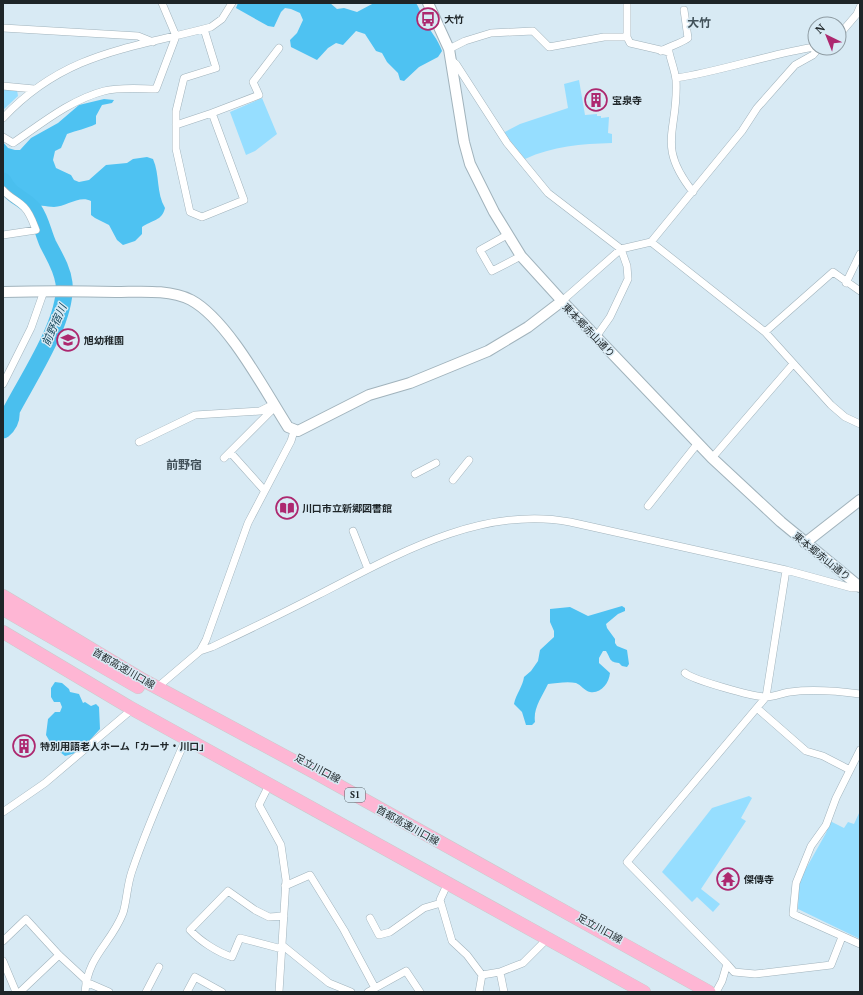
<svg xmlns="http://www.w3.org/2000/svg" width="863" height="995" viewBox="0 0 863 995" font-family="'PT Serif','Noto Sans JP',serif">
	<rect width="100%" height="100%" fill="#d8eaf4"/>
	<path fill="#96deff" d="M579,80L585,115L597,114V116H601V118L609,117L608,133L612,134V143C581,144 553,146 525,159L503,133L520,124L568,108L564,84Z
		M3,89L17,90L18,96L3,110Z
		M262,98L277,134L255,151L246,155L230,112Z
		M749,796L752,798L741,818L746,821L701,889L720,904L713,912L697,897L692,902L662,872L712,808Z
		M860,811V939L798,909L799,881L826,833L830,821L844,828L848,822L854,824Z"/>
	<path fill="#4ec2f2" d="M238,3H330L337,9L344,8L357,12L374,3H416C420,9 421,15 424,20C430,31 438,39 442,51L438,57L419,67L404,81L400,80L398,73L387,62L382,53L376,51L365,34L356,31L343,45L336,43L328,48L317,60L291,47L290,40L297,33L303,20L300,13L291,9L285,8L281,12L274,27L268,26L236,8Z
		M104,99L114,100L112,103L102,105L96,116V124C86,129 77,130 67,134L61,148L55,151L53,160L56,168L71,175L74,180L79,182L89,180L106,165L127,163L133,159L147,157L153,159C160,175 156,193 165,208C162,221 152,220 142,227V234L135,241L123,245L117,240L109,225L95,218L91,215V201C79,195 66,207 54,207C49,207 44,205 39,206C32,199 24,197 16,192C13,190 7,181 3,177V142L8,148L15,150H20L31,138L58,123L79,105Z
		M622,606L625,608V611L618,614L606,624L607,628L615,639V643L617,646L627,650L629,664L627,667L622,666L619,663C609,662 611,659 606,651H603L599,658V663L610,673C609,683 601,694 590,692C585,691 581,685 576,683C568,681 556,683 548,684C542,697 533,708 535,722L532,725H526L522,712L514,704C516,694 523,686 524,677L531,671L538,661L540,650L554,637V631L550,622V609L570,607L588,616Z
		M55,682L62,683L69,689L70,692L79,694L83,703L85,702L91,706L96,704L99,707L100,729L79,752L65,756L60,752V748L50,742L46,735L48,719L55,712H60L62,707L60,702H54L51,697V688Z"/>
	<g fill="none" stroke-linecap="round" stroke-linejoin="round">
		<path stroke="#4abfee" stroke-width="17" d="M3,181C6,186 10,192 15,195C22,200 28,203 34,210C41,220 43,233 48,244C54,256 62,268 64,283C68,319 28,378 11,411C12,419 10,424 3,430"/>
		<g stroke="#a1b3bc" stroke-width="8">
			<path id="street" d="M627,3V37L630,43L669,52C671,61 675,71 676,80C679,131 655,144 693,192
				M3,28L138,36L153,42
				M204,29L216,68L184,78L176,111V149L190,212L202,217L244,200L212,113L259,95L253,82L279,48
				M839,35L857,14L860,7
				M449,49L465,41L491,33L533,31L549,47L604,37H627
				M661,51C668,47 684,42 688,38L684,10
				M450,59L456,64L507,143L548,193L621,249L627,266L628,279L610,317L596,337
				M676,78C723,71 768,54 815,47
				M3,86L34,89
				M3,118C65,52 129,49 211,27L222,19L232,3
				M176,125L212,113
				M3,137L13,143C41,124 70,100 104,91C120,87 140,89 156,89L176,36L162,3
				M3,190C10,198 17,200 24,207C30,213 33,222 36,230L3,235
				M507,235L480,250L492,271L521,256
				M651,242L765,332L831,405L845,417L860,424
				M846,283L860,254
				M562,301L621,249L651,242L742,131L757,108L795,65L813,55L819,48
				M765,332L833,272L860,291
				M3,384L31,328L44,291
				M139,442L195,415L260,411L274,404
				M230,452L264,490
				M224,458L275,407
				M712,458L793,364
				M415,474L436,463
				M453,480L469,460
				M648,506L698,443
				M353,531L368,569
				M200,651L212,647C248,630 283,613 318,595C394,556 481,505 570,522L786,570L852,588H860
				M685,673C693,680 754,697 766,697C774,697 782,693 790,692C813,689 837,691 860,694
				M160,685L200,651L206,640L248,523L291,441L294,431
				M758,709L806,751L823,756L850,770
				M860,750L836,798L826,825L811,846L796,883L793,914L860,944
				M268,787L259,805L281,845L286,880L279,992
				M3,812L45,783L130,711
				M285,886L310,875L344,930L375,988
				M446,887L440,900L452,941L467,955L482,975L479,992
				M370,918L379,935L390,932L424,908L441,903
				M3,941L26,919L59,955L86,980
				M282,945L329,983L351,992
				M282,949L240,938L232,957C217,952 200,941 190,930L228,891L255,910L269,917L284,916
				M3,961L16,992
				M727,964L627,862L766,697L786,570
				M500,972L504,992
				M482,975L500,972L523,963L546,940
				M86,982L109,992
				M20,992L59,955
				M85,992C88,955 111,944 123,913C127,900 127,885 132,871C147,827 166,784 185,741
				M146,992L159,967
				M187,992L195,977L222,992
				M368,992L406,971L420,992
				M716,992L722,981L727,964L734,972L755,974L831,965L842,937"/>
		</g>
		<g stroke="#a1b3bc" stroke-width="12">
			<path id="secondary" d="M428,3L449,49L464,142L470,164L494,212L521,256L562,301L712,458L781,522L860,587
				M3,292C41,291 78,291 116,292C139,292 169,289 191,300C228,320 265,391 288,427L298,431L369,395L410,383L488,351L528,327L562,301
				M805,543L860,500"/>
		</g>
		<g stroke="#c9cbcb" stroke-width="14">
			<path id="highway" d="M3,596L143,680L316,773L709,992
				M3,609L138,687
				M3,632L129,707L644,992"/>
		</g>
		<use href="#street" stroke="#fff" stroke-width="7"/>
		<use href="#secondary" stroke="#fff" stroke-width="10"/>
		<use href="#highway" stroke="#feb6d4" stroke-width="13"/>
	</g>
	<defs>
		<g id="bus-ring" transform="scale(1.15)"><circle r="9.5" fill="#d8eaf4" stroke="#ad286f" stroke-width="1.5"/><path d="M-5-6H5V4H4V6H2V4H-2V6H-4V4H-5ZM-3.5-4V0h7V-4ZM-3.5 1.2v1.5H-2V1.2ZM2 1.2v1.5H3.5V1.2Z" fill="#ad286f"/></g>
		<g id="building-ring" transform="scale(1.15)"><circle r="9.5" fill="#d8eaf4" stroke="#ad286f" stroke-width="1.5"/><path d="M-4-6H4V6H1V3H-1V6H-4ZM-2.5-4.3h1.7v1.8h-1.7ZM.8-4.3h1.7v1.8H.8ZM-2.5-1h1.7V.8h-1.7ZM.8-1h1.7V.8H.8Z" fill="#ad286f"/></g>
		<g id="school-ring" transform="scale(1.15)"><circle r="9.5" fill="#d8eaf4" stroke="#ad286f" stroke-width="1.5"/><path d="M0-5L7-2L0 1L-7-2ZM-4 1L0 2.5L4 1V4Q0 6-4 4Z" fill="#ad286f"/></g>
		<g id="library-ring" transform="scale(1.15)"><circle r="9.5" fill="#d8eaf4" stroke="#ad286f" stroke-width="1.5"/><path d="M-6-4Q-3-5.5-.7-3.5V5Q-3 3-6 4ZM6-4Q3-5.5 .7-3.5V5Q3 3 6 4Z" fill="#ad286f"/></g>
		<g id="temple-ring" transform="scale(1.15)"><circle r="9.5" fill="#d8eaf4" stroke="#ad286f" stroke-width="1.5"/><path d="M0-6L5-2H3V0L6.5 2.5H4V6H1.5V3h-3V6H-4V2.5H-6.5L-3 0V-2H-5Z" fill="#ad286f"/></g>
	</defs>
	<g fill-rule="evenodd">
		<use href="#bus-ring" x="428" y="19"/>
		<use href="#building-ring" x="596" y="100"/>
		<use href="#school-ring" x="68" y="340"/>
		<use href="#library-ring" x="287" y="508"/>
		<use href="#building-ring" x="24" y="746"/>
		<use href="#temple-ring" x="728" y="879"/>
	</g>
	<g text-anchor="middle" stroke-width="3" stroke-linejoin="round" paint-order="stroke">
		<rect fill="#d8eaf4" stroke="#566065" stroke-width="1" x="345" y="788" width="20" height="14" rx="3"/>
		<g font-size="9" font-weight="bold" fill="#1e2528">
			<text x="355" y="798">S1</text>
		</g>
		<g font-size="10" font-weight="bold" fill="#1e2528" stroke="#d8eaf4" text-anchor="start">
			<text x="444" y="23">大竹</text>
			<text x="612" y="104">宝泉寺</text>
			<text x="84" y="344">旭幼稚園</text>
			<text x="302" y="512">川口市立新郷図書館</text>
			<text x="40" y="750">特別用語老人ホーム「カーサ・川口」</text>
			<text x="744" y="883">傑傳寺</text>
		</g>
		<g font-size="10" fill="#1e2528" stroke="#d8eaf4">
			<text transform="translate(589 330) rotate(46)" y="4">東本郷赤山通り</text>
			<text transform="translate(822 556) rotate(39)" y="4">東本郷赤山通り</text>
			<text transform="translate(124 668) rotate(30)" y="4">首都高速川口線</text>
			<text transform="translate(318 768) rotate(28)" y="4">足立川口線</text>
			<text transform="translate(408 825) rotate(29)" y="4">首都高速川口線</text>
			<text transform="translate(600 928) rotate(29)" y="4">足立川口線</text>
		</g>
		<g font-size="11" font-style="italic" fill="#1c4c60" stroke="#d8eaf4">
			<text transform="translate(54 325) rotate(-66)" y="4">前野宿川</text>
		</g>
		<g font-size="12" font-weight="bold" fill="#415159" stroke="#d8eaf4">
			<text x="699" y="27">大竹</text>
			<text x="184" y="469">前野宿</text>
		</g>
	</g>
	<rect width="863" height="995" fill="none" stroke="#1e2528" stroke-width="8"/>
	<g transform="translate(827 36) rotate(317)"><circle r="19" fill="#d8eaf4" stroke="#8e9ba2"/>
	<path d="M0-3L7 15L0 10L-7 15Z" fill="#ad286f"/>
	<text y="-6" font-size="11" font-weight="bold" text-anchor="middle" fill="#1e2528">N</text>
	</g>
</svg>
